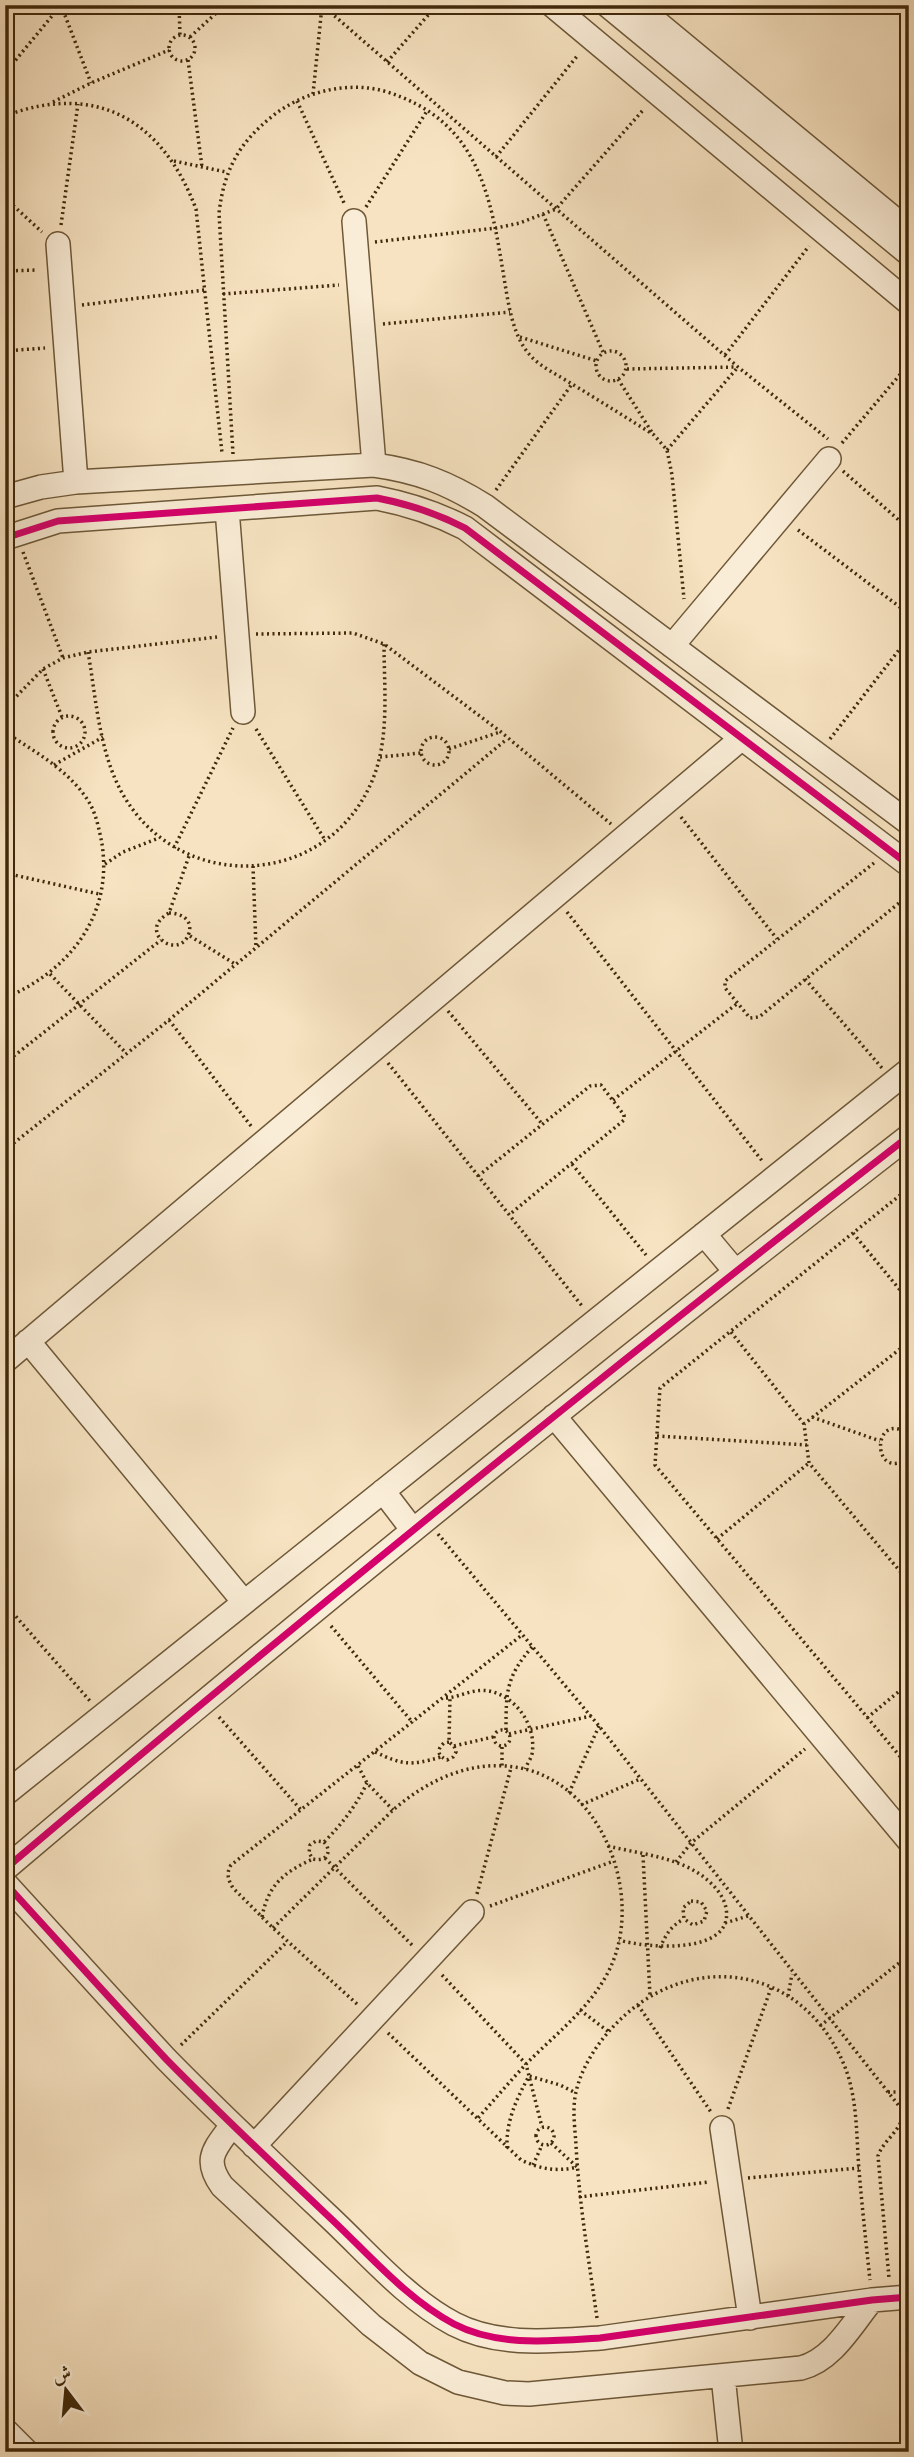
<svg xmlns="http://www.w3.org/2000/svg" width="914" height="2457" viewBox="0 0 914 2457" font-family="'Sorts Mill Goudy',Amiri,serif">
	<rect width="100%" height="100%" fill="#f7e3c1"/>
	<filter id="stains"><feTurbulence type="fractalNoise" baseFrequency=".00286" numOctaves="4"/><feColorMatrix values="0 0 0 0 .2 0 0 0 0 .09 0 0 0 0 .02 0 0 0 .5 -.17"/></filter>
	<radialGradient id="worn" r=".72"><stop offset=".6" stop-color="#630" stop-opacity="0"/><stop offset="1" stop-color="#630" stop-opacity=".3"/></radialGradient>
	<g fill="none" stroke-linecap="round" stroke-linejoin="round">
		<g stroke="#6e5838" stroke-width="26">
			<path id="minor" d="M552,5L909,303
				M607,5L909,254
				M636,5L909,231
				M354,221L374,465
				M58,244L76,482
				M5,497L41,487L76,482L374,465C418,471 448,483 485,506L909,823
				M227,509L243,712
				M5,538L58,521L377,498C408,504 436,513 465,528L909,865
				M672,646L829,459
				M704,1234L735,1271
				M28,1341L244,1602
				M5,1361L742,738
				M554,1416L909,1841
				M383,1491L412,1529
				M5,1794L909,1070
				M5,1869C301,1618 603,1374 909,1136
				M5,1883C59,1942 112,2001 166,2059C218,2112 272,2163 326,2214C366,2251 405,2298 454,2324C498,2347 552,2341 600,2338L872,2300L909,2297
				M232,2125C216,2148 202,2158 222,2186L371,2325L420,2363L458,2382L505,2393L529,2394L801,2368C833,2360 852,2324 872,2300
				M722,2128L750,2318
				M254,2146L472,1912
				M723,2376L731,2452
				M5,2430L27,2452"/>
		</g>
		<path stroke="#40290b" stroke-width="3.5" stroke-dasharray="2 3.5" stroke-linecap="butt" d="M61,5L91,83
			M179,5L180,35
			M322,5L738,367L828,439
			M169 48a13 13 0 1 1 26 0a13 13 0 1 1-26 0Z
			M190,37L225,5
			M188,60L202,167
			M387,62L437,5
			M5,73L61,5
			M313,94L322,6
			M297,101L345,205
			M53,102L91,83L169,50
			M5,116C97,81 163,121 196,209L222,453
			M496,157L578,55
			M174,161L226,172
			M5,198L42,232
			M366,207L427,111
			M543,214L603,352
			M61,225L78,104
			M375,242L496,228L520,223L556,209L644,109
			M5,271L38,270
			M223,294L339,285
			M82,305L205,290
			M383,324L510,312
			M520,337L597,361
			M596 366a15 15 0 1 1 30 0a15 15 0 1 1-30 0Z
			M5,351L45,348
			M725,355L809,246
			M627,369L737,367
			M618,379L653,434
			M842,443L909,364
			M667,450L738,367
			M233,454L219,213C224,170 239,142 274,115C303,92 347,81 384,91C481,120 491,198 505,284C509,307 513,335 529,354C540,367 558,375 572,384C600,401 627,418 654,435L667,450L672,475L684,599
			M843,471L909,529
			M496,490L572,384
			M798,530L909,614
			M23,552L63,658
			M256,634L353,633L384,644L501,732L611,824
			M88,652C96,698 99,750 121,791C177,895 326,890 372,781C390,739 384,688 384,644
			M43,669L62,717
			M5,708L43,669L63,658L88,652L217,637
			M53 732a16 16 0 1 1 32 0a16 16 0 1 1-32 0Z
			M256,729L325,840
			M5,732C35,752 67,769 87,799C96,812 99,829 102,844C113,916 69,971 5,998
			M421 751a14 14 0 1 1 28 0a14 14 0 1 1-28 0Z
			M830,739L909,637
			M449,749L500,732
			M380,757L421,753
			M54,765L103,737
			M681,817L777,939
			M174,848L233,728
			M874,863L725,981V988L750,1018L759,1017L909,895
			M105,864L123,852L159,838
			M253,866L256,948
			M5,873L99,894
			M567,912L763,1162
			M169,913C180,913 193,919 189,933C180,962 135,932 169,913L189,856
			M190,936L235,964
			M50,974L126,1053
			M805,979L882,1068
			M448,1011L543,1125
			M169,1020L251,1126
			M5,1063L161,940
			M388,1063L582,1306
			M613,1100L738,1003
			M5,1150L169,1020L507,739
			M572,1164L646,1255
			M478,1176L590,1086L601,1085L624,1115V1120L509,1215
			M909,1188L660,1388L655,1465L909,1767
			M853,1233L909,1301
			M731,1332L804,1424
			M909,1342L804,1424L809,1463L909,1582
			M812,1417L880,1441
			M909,1434C871,1408 871,1484 909,1458
			M657,1436L807,1445
			M438,1534L599,1726L903,2111C904,2129 883,2140 878,2156L889,2278
			M717,1539L809,1463
			M5,1604L90,1701
			M331,1626L413,1723
			M446,1698C461,1697 473,1688 489,1691C516,1696 537,1726 532,1754C531,1759 527,1764 525,1769
			M219,1717L301,1810
			M867,1718L909,1683
			M494 1738a8 8 0 1 1 16 0a8 8 0 1 1-16 0Z
			M506,1730C506,1692 506,1677 532,1647
			M509,1734L591,1716
			M449,1742L444,1743C436,1750 438,1756 447,1760L453,1757L456,1752L454,1746L449,1742L450,1698
			M454,1746L493,1737
			M502,1747V1767
			M375,1752C403,1765 410,1766 441,1757
			M358,1766L367,1783L393,1810
			M569,1793L599,1726
			M581,1805L640,1779
			M324,1842C333,1852 326,1862 313,1859L309,1853L310,1845L316,1841L324,1842C342,1824 356,1806 367,1783
			M608,1846C640,1854 679,1857 705,1878C714,1885 724,1896 726,1908C735,1956 645,1948 619,1940
			M643,1855L650,1996
			M325,1858L412,1945
			M676,1862L691,1843L805,1749
			M477,1894L511,1768
			M691,1901L701,1902L707,1911L704,1921L693,1925L684,1919L683,1908Z
			M490,1906L614,1861
			M262,1917C268,1885 284,1872 313,1859
			M725,1923L748,1916
			M273,1928L393,1810C429,1779 475,1757 525,1769C601,1788 639,1887 615,1956C600,2000 560,2030 528,2062C511,2080 495,2099 478,2118
			M660,1948C666,1934 671,1926 684,1919
			M442,1975L526,2064L542,2127
			M788,1996L792,1974
			M357,2004L273,1928L233,1888C228,1880 226,1873 231,1865L522,1635
			M638,2005L711,2112
			M580,2010L609,2032
			M820,2026L909,1955
			M388,2033L521,2160C540,2169 557,2172 577,2167
			M181,2045L287,1942
			M888,2092H909
			M728,2109L771,1988
			M536 2136a9 9 0 1 1 18 0a9 9 0 1 1-18 0Z
			M551,2143L577,2167
			M507,2148C506,2121 516,2100 529,2076L560,2085L576,2093
			M533,2165L542,2145
			M748,2178L859,2168
			M579,2197L709,2182
			M597,2318C589,2261 579,2203 576,2145C575,2128 572,2109 576,2092C581,2069 596,2045 612,2028C683,1950 797,1961 842,2060C858,2095 856,2133 859,2170C862,2206 866,2243 870,2280"/>
		<use href="#minor" stroke="#faedd7" stroke-width="23"/>
		<g stroke="#faedd7" stroke-width="11">
			<path id="cycleway" d="M5,538L58,521L377,498C408,504 436,513 465,528L909,865
				M5,1869C301,1618 603,1374 909,1136
				M5,1883C59,1942 112,2001 166,2059C218,2112 272,2163 326,2214C366,2251 405,2298 454,2324C498,2347 552,2341 600,2338L872,2300L909,2297"/>
		</g>
		<use href="#cycleway" stroke="#d6006c" stroke-width="7"/>
	</g>
	<rect width="914" height="2457" fill="none" stroke="#f7e3c1" stroke-width="28"/>
	<rect x="7" y="7" width="900" height="2443" fill="none" stroke="#40290b" stroke-width="3.5"/>
	<rect x="14" y="14" width="886" height="2429" fill="none" stroke="#40290b" stroke-width="2"/>
	<g transform="translate(66 2390) rotate(344)" stroke="#faedd7" stroke-width="5" paint-order="stroke">
	<path d="M0-5L12 26L0 18L-12 26Z" fill="#40290b"/>
	<text y="-10" font-size="19" font-weight="bold" text-anchor="middle" fill="#40290b">ش</text>
	</g>
	<rect width="100%" height="100%" filter="url(#stains)"/>
	<rect width="100%" height="100%" fill="url(#worn)"/>
</svg>
